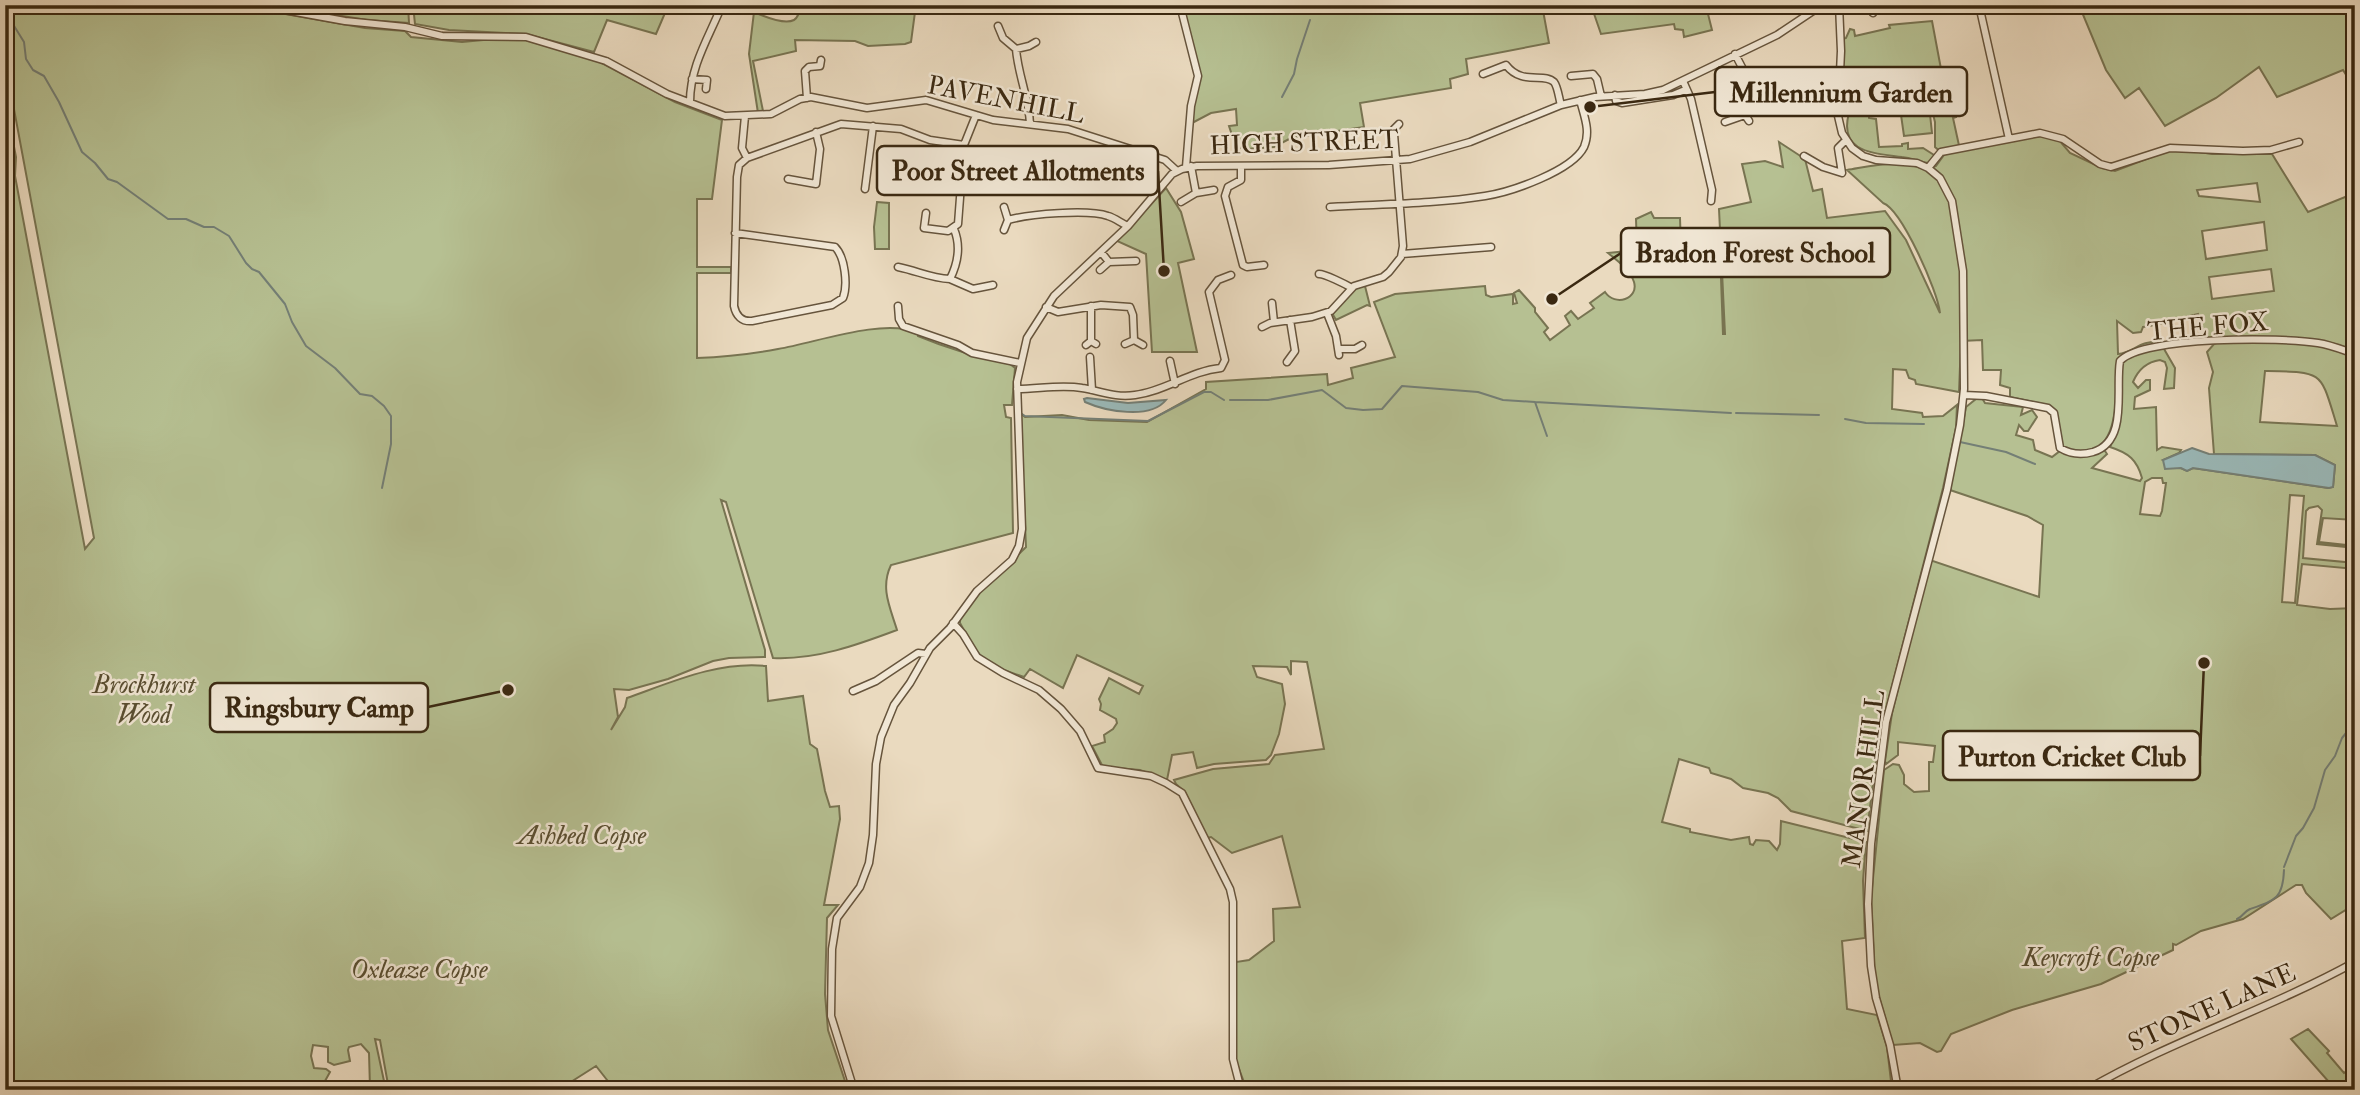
<svg xmlns="http://www.w3.org/2000/svg" width="2360" height="1095" font-family="'IM FELL Double Pica',serif">
<style>
.green{fill:#b6c092;stroke:#787452;stroke-width:2;fill-rule:evenodd}
.water{fill:#9ab9b9;stroke:#747f76;stroke-width:2}
.lines{fill:none;stroke-linecap:round;stroke-linejoin:round}
.stream{stroke:#747f76;stroke-width:2}
.minor-casing{stroke:#66543c;stroke-width:9}
.minor{stroke:#f1e7d5;stroke-width:6}
.labels{text-anchor:middle;dominant-baseline:central;stroke-width:5;stroke-linejoin:round;paint-order:stroke}
.street-label{font-size:26px;fill:#3a2811;stroke:#f1e7d5}
.park-label{font-size:26px;font-style:italic;fill:#594e31;stroke:#f1e7d5}
.leader{fill:none;stroke:#3a2811;stroke-width:2.5}
.callout-dot{fill:#3a2811;stroke:#f1e7d5;stroke-width:2.5}
.callout{fill:#f1e7d5;stroke:#3a2811;stroke-width:2.5}
.callout-label{font-size:28px;text-anchor:middle;font-weight:bold;fill:#3a2811}
</style>
<rect width="100%" height="100%" fill="#eadabf"/>
<filter id="stains"><feTurbulence type="fractalNoise" baseFrequency=".00286" numOctaves="4"/><feColorMatrix values="0 0 0 0 .2 0 0 0 0 .09 0 0 0 0 .02 0 0 0 .5 -.17"/></filter>
<radialGradient id="worn" r=".72"><stop offset=".6" stop-color="#630" stop-opacity="0"/><stop offset="1" stop-color="#630" stop-opacity=".3"/></radialGradient>
<!-- green -->
<path class="green" d="M 5,5 L 234,5 L 365,28 L 405,31 L 411,37 L 462,42 L 505,38 L 526,40 L 598,61 L 675,102 L 722,120 L 712,199 L 697,199 L 697,267 L 731,267 L 731,273 L 697,273 L 697,358 C 725,357 751,354 778,349 C 819,342 878,319 918,332 L 918,336 C 949,349 977,357 1010,364 L 1015,368 L 1012,405 L 1004,405 L 1006,417 L 1011,418 L 1013,533 L 891,565 C 880,588 890,607 897,630 C 857,645 816,660 773,658 L 726,502 L 721,500 L 765,650 L 765,657 L 729,658 L 713,661 L 668,679 L 629,690 L 614,689 L 618,717 L 611,730 L 625,707 L 627,698 C 672,682 718,661 766,666 L 768,701 L 803,696 L 810,744 L 817,749 L 825,791 L 830,807 L 839,806 L 840,819 L 824,905 L 838,905 L 827,918 L 825,994 L 828,1030 L 848,1090 L 615,1090 L 596,1066 L 563,1087 L 563,1090 L 389,1090 L 380,1040 L 375,1039 L 384,1081 L 381,1090 L 371,1090 L 370,1088 L 369,1053 L 361,1044 L 349,1047 L 348,1050 L 350,1061 L 334,1065 L 328,1062 L 328,1047 L 313,1045 L 311,1056 L 314,1068 L 326,1069 L 330,1072 L 320,1090 L 265,1090 L 255,1083 L 254,1090 L 20,1090 L 5,1068 L 5,100 L 16,157 L 15,176 L 85,549 L 94,538 L 5,61 Z
M 274,5 L 408,5 L 409,23 L 367,20 Z
M 413,5 L 665,5 L 665,13 L 656,34 L 607,20 L 594,52 L 526,34 L 449,30 L 415,24 Z
M 801,5 L 967,5 C 949,11 934,16 915,12 L 911,42 L 905,44 L 868,46 L 855,41 L 795,40 L 796,51 L 753,61 L 763,111 L 758,113 L 749,54 L 754,12 C 763,16 784,25 794,20 C 798,18 800,10 801,5 Z
M 1183,5 L 1542,5 L 1549,43 L 1466,59 L 1468,74 L 1450,79 L 1451,88 L 1360,103 L 1364,127 L 1291,138 L 1274,147 L 1246,149 L 1236,147 L 1229,126 L 1237,125 L 1236,109 L 1211,113 L 1192,123 L 1192,110 L 1198,85 Z
M 1591,5 L 1736,5 L 1708,14 L 1712,30 L 1684,37 L 1683,30 L 1675,29 L 1674,24 L 1601,34 Z
M 2079,5 L 2355,5 L 2355,89 L 2343,70 L 2277,97 L 2259,67 L 2216,98 L 2165,126 L 2139,88 L 2125,98 L 2106,70 Z
M 1932,21 L 1944,85 L 1884,94 L 1883,101 L 1874,113 L 1869,113 L 1869,118 L 1876,119 L 1879,147 L 1902,146 L 1902,144 L 1908,143 L 1908,149 L 1923,148 L 1934,155 L 1934,159 L 1929,163 C 1920,162 1912,158 1902,157 C 1874,153 1838,153 1849,113 L 1841,113 L 1843,39 L 1846,38 L 1850,29 L 1854,30 L 1855,36 L 1890,28 L 1889,25 Z
M 1951,93 L 1956,117 L 1953,118 L 1960,150 L 2046,135 L 2059,140 L 2070,153 L 2102,168 L 2115,171 L 2170,150 L 2179,149 L 2212,154 L 2272,154 L 2308,212 L 2355,193 L 2355,350 L 2328,342 L 2355,356 L 2355,520 L 2323,518 L 2319,542 L 2355,546 L 2355,548 L 2317,544 L 2322,510 L 2318,506 L 2309,508 L 2306,511 L 2303,558 L 2355,563 L 2355,569 L 2302,564 L 2297,605 L 2330,609 L 2355,608 L 2355,918 L 2349,908 L 2331,919 L 2306,893 L 2302,885 L 2296,885 L 2243,919 L 2201,931 L 2176,945 L 2173,944 L 2173,950 L 2101,984 L 2012,1010 L 1951,1034 L 1941,1051 L 1937,1052 L 1920,1043 L 1893,1045 L 1875,983 L 1871,898 L 1884,770 L 1893,764 L 1899,765 L 1904,775 L 1904,784 L 1914,792 L 1929,791 L 1929,762 L 1933,762 L 1935,746 L 1898,742 L 1898,755 L 1886,764 L 1885,761 L 1892,713 L 1930,560 L 2039,597 L 2043,525 L 2027,516 L 1950,490 L 1966,407 L 1976,399 L 1982,398 L 1985,403 L 2023,407 L 2021,415 L 2032,410 L 2037,417 L 2028,431 L 2024,431 L 2019,425 L 2016,435 L 2033,440 L 2035,450 L 2052,457 L 2060,451 L 2067,454 L 2103,448 L 2107,454 L 2092,468 L 2140,481 L 2142,478 C 2137,460 2129,453 2110,447 C 2122,419 2124,413 2117,383 C 2115,419 2113,465 2063,448 L 2055,411 L 2043,404 L 2010,397 L 2010,388 L 2000,385 L 2001,370 L 1983,370 L 1982,340 L 1961,341 L 1959,392 L 1916,384 L 1915,380 L 1909,378 L 1906,370 L 1893,369 L 1892,409 L 1922,413 L 1923,417 L 1943,416 L 1957,405 L 1956,428 L 1943,488 L 1879,737 L 1867,831 L 1791,811 L 1778,798 L 1768,793 L 1743,788 L 1731,779 L 1711,773 L 1709,768 L 1679,759 L 1662,822 L 1690,829 L 1690,832 L 1731,840 L 1749,837 L 1750,844 L 1753,845 L 1756,840 L 1769,841 L 1777,850 L 1780,844 L 1781,821 L 1866,842 L 1863,881 L 1865,938 L 1842,941 L 1847,1009 L 1877,1015 L 1887,1047 L 1892,1090 L 1511,1090 L 1488,1087 L 1487,1090 L 1247,1090 L 1236,1061 L 1236,962 L 1249,960 L 1274,941 L 1273,909 L 1300,907 L 1282,836 L 1232,853 L 1211,837 L 1207,838 L 1185,792 L 1176,784 L 1174,780 L 1213,769 L 1269,764 L 1275,755 L 1324,749 L 1307,662 L 1291,661 L 1291,675 L 1287,667 L 1253,666 L 1257,677 L 1282,684 L 1285,704 L 1279,734 L 1271,755 L 1266,760 L 1214,764 L 1197,768 L 1193,752 L 1172,755 L 1167,780 L 1140,770 L 1103,767 L 1092,746 L 1105,742 L 1104,735 L 1113,729 L 1117,723 L 1116,719 L 1100,710 L 1101,704 L 1099,699 L 1109,678 L 1139,694 L 1143,686 L 1077,655 L 1063,688 L 1030,669 L 1024,677 C 983,664 980,660 960,623 L 960,618 L 974,598 L 1026,547 L 1020,413 L 1025,417 L 1062,415 L 1089,420 L 1147,422 L 1206,389 L 1206,382 L 1327,374 L 1328,385 L 1353,378 L 1351,368 L 1395,357 L 1374,302 L 1395,294 L 1485,286 L 1486,295 L 1491,297 L 1513,294 L 1513,304 L 1517,303 L 1514,293 L 1519,290 L 1535,308 L 1535,312 L 1548,328 L 1544,332 L 1550,340 L 1570,325 L 1565,316 L 1571,311 L 1578,319 L 1594,308 L 1590,303 L 1605,292 C 1615,307 1639,299 1634,282 C 1630,270 1618,261 1608,253 L 1637,250 L 1636,219 L 1651,212 L 1654,218 L 1680,218 L 1681,249 L 1720,250 L 1723,334 L 1725,334 L 1719,209 L 1751,202 L 1742,164 L 1765,161 L 1783,167 L 1779,142 L 1805,159 L 1813,191 L 1822,189 L 1827,218 L 1885,211 L 1906,240 L 1940,313 C 1938,292 1902,210 1883,203 L 1847,170 C 1872,166 1901,158 1926,170 L 1936,166 L 1944,155 L 1935,147 L 1935,122 L 1929,98 ZM 2257,183 L 2260,202 L 2199,196 L 2197,190 ZM 2264,222 L 2267,250 L 2206,259 L 2202,231 ZM 2271,269 L 2274,291 L 2212,299 L 2209,277 ZM 2198,314 L 2204,339 L 2227,339 L 2214,344 L 2207,352 L 2213,372 L 2209,388 L 2214,454 L 2315,455 L 2335,465 L 2333,487 L 2328,488 L 2193,468 L 2187,471 L 2163,460 L 2179,453 L 2181,450 L 2162,447 L 2157,450 L 2156,407 L 2134,409 L 2135,397 L 2150,390 L 2150,380 L 2146,380 L 2138,388 L 2133,382 C 2138,370 2146,362 2160,360 L 2165,362 L 2167,368 L 2164,389 L 2174,388 L 2175,368 L 2160,342 C 2139,340 2134,353 2118,354 L 2117,321 L 2133,333 L 2141,332 L 2143,327 C 2162,325 2179,318 2198,314 ZM 2265,371 C 2325,372 2320,371 2337,426 L 2260,422 ZM 2152,478 L 2162,478 L 2163,483 L 2166,483 L 2162,511 L 2160,516 L 2140,514 L 2145,482 ZM 2290,495 L 2304,496 L 2295,603 L 2282,602 Z
M 1929,105 L 1932,133 L 1904,136 L 1900,108 Z
M 1166,188 L 1181,212 L 1194,259 L 1178,263 L 1197,352 L 1152,352 L 1146,254 L 1117,241 Z
M 877,202 L 889,203 L 889,249 L 875,249 L 874,227 Z
M 1361,285 L 1365,286 L 1370,306 L 1367,305 L 1336,320 L 1332,313 L 1354,290 Z
M 2308,1029 L 2329,1051 L 2327,1053 L 2344,1073 L 2355,1067 L 2355,1090 L 2336,1090 L 2291,1039 Z"/>
<!-- water -->
<path class="water" d="M 1087,398 L 1128,403 L 1166,400 C 1150,420 1105,411 1085,402 L 1084,399 Z
M 2192,448 L 2209,454 L 2315,455 L 2335,465 L 2333,487 L 2329,488 L 2193,468 L 2187,471 L 2181,468 L 2165,469 L 2163,460 Z"/>
<g class="lines">
<!-- stream -->
<path class="stream" d="M 14,5 L 11,21 L 24,42 L 26,59 L 33,70 L 44,76 L 59,102 L 82,152 L 95,163 L 108,179 L 117,182 L 168,219 L 186,219 L 204,227 L 214,227 L 229,236 L 246,263 L 252,269 L 259,272 L 285,304 L 292,322 L 306,346 L 335,368 L 360,394 L 372,396 L 384,406 L 391,416 L 391,444 L 382,488
M 1282,97 L 1294,74 L 1297,59 L 1310,20
M 1230,400 L 1268,400 L 1322,390 L 1346,408 L 1363,410 L 1382,409 L 1402,386 L 1478,392 L 1503,400 L 1535,402
M 1019,412 L 1025,416 L 1148,421 L 1204,392 L 1211,392 L 1224,400
M 1736,413 L 1819,415
M 1845,419 L 1866,423 L 1924,424
M 1547,436 L 1535,402 L 1731,413
M 1960,442 L 2006,452 L 2035,464
M 2284,867 L 2296,836 L 2303,828 L 2314,808 L 2325,770 L 2335,756 L 2342,738 L 2355,722
M 2237,919 C 2244,916 2243,912 2250,909 C 2276,900 2283,898 2284,870"/>
<defs>
<path id="minor" d="M 257,5 L 345,21 L 405,27 L 442,36 L 526,37 L 606,61 L 667,94 L 725,116 L 771,114 L 800,99 L 811,97 L 867,108 L 926,100 L 993,120 L 1068,129 L 1165,160 L 1177,171
M 1180,5 L 1198,76 L 1191,106 L 1186,167
M 1839,5 L 1841,51 L 1838,116 L 1842,133 L 1852,148 L 1863,156 L 1876,160 L 1917,163 L 1928,168 L 1940,178 L 1952,201 L 1963,271 L 1964,389 L 1960,425 L 1947,490 L 1886,722 L 1871,844 L 1868,904 L 1871,966 L 1876,998 L 1890,1045 L 1898,1090
M 1979,5 L 2009,139
M 1820,7 L 1844,5
M 1873,13 L 1879,5
M 998,26 L 1003,38 L 1016,49 C 1018,75 1029,98 1030,124
M 1016,49 L 1029,46 L 1036,42
M 1735,54 L 1746,75 L 1745,115
M 1483,74 L 1506,65 C 1522,86 1544,72 1554,82 C 1558,87 1559,99 1561,105
M 1571,76 L 1593,74 L 1597,79 L 1601,96
M 692,79 L 707,80 L 706,89
M 1683,81 L 1691,99 L 1712,190 L 1711,201
M 1615,95 L 1616,101 L 1622,103 L 1673,95 L 1685,90
M 807,98 L 805,71 L 809,67 L 820,66 L 821,60
M 690,102 C 690,66 709,37 722,5
M 745,116 L 742,148 L 747,158 L 841,124 L 901,129 L 930,140 L 964,145 L 976,115
M 1725,122 L 1745,115 L 1749,121
M 1135,151 C 1131,163 1125,172 1136,182
M 1804,156 L 1823,167 L 1842,173 L 1838,148 L 1846,140
M 919,162 L 962,168
M 1191,166 L 1196,193 L 1214,190
M 1241,166 L 1241,180 L 1228,187 L 1225,196 L 1243,265 L 1247,267 L 1264,265
M 1928,168 L 1941,152 L 2040,133 L 2063,139 L 2100,164 L 2111,167 L 2170,148 L 2243,151 L 2271,150 L 2299,142
M 788,179 L 816,184 L 820,149 L 816,132
M 922,182 L 925,163
M 865,189 L 873,126
M 1181,202 L 1196,193
M 1004,207 L 1008,220 C 1029,214 1088,209 1108,216 C 1115,218 1121,223 1128,226
M 1330,207 C 1380,204 1435,204 1485,196 C 1511,192 1572,171 1584,147 C 1591,131 1584,116 1580,100
M 926,213 L 924,228 L 948,231 L 958,224 L 964,145
M 1004,230 L 1008,220
M 735,233 L 835,247 C 845,257 848,285 843,298 L 832,305 L 752,321 C 742,322 736,316 734,306 L 737,177 L 739,165 L 747,158
M 1101,252 L 1109,262 L 1136,261
M 1402,254 L 1491,247
M 898,267 C 918,271 930,278 950,279 C 958,263 961,246 954,229
M 1100,270 L 1109,262
M 1319,274 C 1325,274 1345,284 1352,288
M 950,279 L 973,289 L 993,285
M 1272,303 L 1274,322
M 898,306 L 899,319 L 903,326 L 958,345 L 972,353 L 1020,363
M 1046,307 L 1058,312 L 1101,305 L 1130,307 L 1133,315 L 1134,340
M 1327,313 L 1336,336 L 1339,355
M 1262,327 L 1270,323 L 1312,317 L 1331,311 L 1354,286 L 1383,277 L 1389,272 L 1401,257 L 1403,246 L 1394,134 L 1394,129 L 1399,124
M 1091,341 L 1091,306
M 1125,344 L 1134,340 L 1143,345
M 1086,345 L 1091,341 L 1096,344
M 1339,349 L 1355,349 L 1362,345
M 1090,357 L 1092,390
M 1170,361 L 1175,384
M 1287,362 L 1295,351 L 1290,320
M 1017,389 C 1039,389 1061,384 1082,388 C 1101,391 1115,398 1135,395 C 1166,391 1190,371 1221,368 L 1225,360 L 1209,292 L 1218,280 L 1231,275
M 1964,395 L 1986,396 L 2048,408 L 2054,413 L 2060,448 C 2070,454 2082,455 2093,452 C 2129,441 2115,389 2120,361 C 2142,336 2284,337 2318,343 C 2331,345 2343,350 2355,354
M 953,623 L 963,634 L 977,657 L 1003,673 L 1039,690 L 1061,709 L 1080,731 L 1098,768 L 1151,776 L 1166,783 L 1182,793 L 1230,889 L 1233,902 L 1233,1059 L 1241,1090
M 853,691 L 876,681 L 918,653 L 926,654
M 854,1090 L 831,1016 L 832,949 L 837,918 L 860,887 L 869,863 L 873,835 L 876,764 L 881,737 L 894,705 L 910,683 L 930,648 L 950,628 L 977,591 L 1012,560 L 1019,546 L 1022,529 L 1017,382 L 1027,338 L 1054,296 L 1128,226 L 1172,174 L 1182,169 L 1197,166 L 1329,165 L 1410,159 L 1470,142 L 1561,105 L 1595,97 L 1645,94 L 1663,90 L 1777,35 L 1822,5
M 2086,1090 C 2172,1040 2268,1010 2355,962"/>
</defs>
<!-- minor casing -->
<use href="#minor" class="minor-casing"/>
<!-- minor -->
<use href="#minor" class="minor"/>
</g>
<g class="labels">
<!-- street labels -->
<g class="street-label">
<text transform="translate(1006 100) rotate(11)">PAVENHILL</text>
<text transform="translate(1304 143) rotate(-2)">HIGH STREET</text>
<text transform="translate(2208 327) rotate(-5)">THE FOX</text>
<text transform="translate(1864 779) rotate(-82)">MANOR HILL</text>
<text transform="translate(2212 1008) rotate(-24)">STONE LANE</text>
</g>
<!-- park labels -->
<g class="park-label">
<text x="144" y="685">Brockhurst<tspan x="144" dy="30">Wood</tspan></text>
<text x="582" y="836">Ashbed Copse</text>
<text x="2091" y="958">Keycroft Copse</text>
<text x="419" y="970">Oxleaze Copse</text>
</g>
</g>
<!-- callouts -->
<path class="leader" d="M1590 107L1715 92M1164 271L1158 171M1552 299L1621 253M508 690L428 707M2204 663L2200 756"/>
<g class="callout-dot">
<circle cx="1590" cy="107" r="7"/>
<circle cx="1164" cy="271" r="7"/>
<circle cx="1552" cy="299" r="7"/>
<circle cx="508" cy="690" r="7"/>
<circle cx="2204" cy="663" r="7"/>
</g>
<g class="callout">
<rect x="1715" y="67" width="252" height="49" rx="7"/>
<rect x="877" y="146" width="281" height="49" rx="7"/>
<rect x="1621" y="228" width="269" height="49" rx="7"/>
<rect x="210" y="683" width="218" height="49" rx="7"/>
<rect x="1943" y="731" width="257" height="49" rx="7"/>
</g>
<g class="callout-label">
<text x="1841" y="102">Millennium Garden</text>
<text x="1018" y="180">Poor Street Allotments</text>
<text x="1755" y="262">Bradon Forest School</text>
<text x="319" y="717">Ringsbury Camp</text>
<text x="2072" y="766">Purton Cricket Club</text>
</g>
<!-- margin -->
<rect width="2360" height="1095" fill="none" stroke="#eadabf" stroke-width="28"/>
<rect x="7" y="7" width="2346" height="1081" fill="none" stroke="#3a2811" stroke-width="3.5"/>
<rect x="14" y="14" width="2332" height="1067" fill="none" stroke="#3a2811" stroke-width="2"/>
<rect width="100%" height="100%" filter="url(#stains)"/>
<rect width="100%" height="100%" fill="url(#worn)"/>
</svg>
